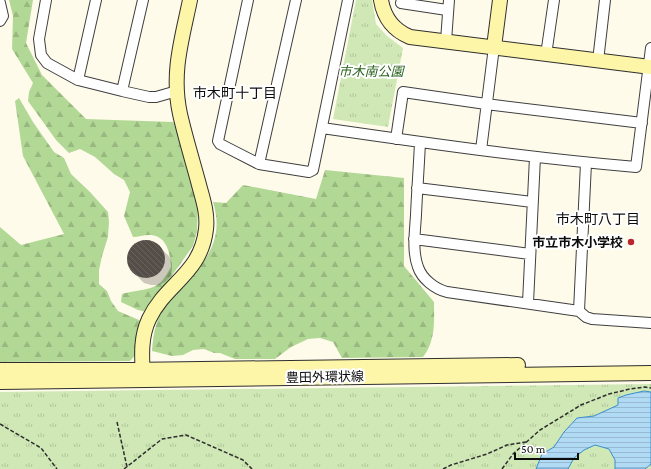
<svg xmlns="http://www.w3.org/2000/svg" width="651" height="469" font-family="'Crimson Pro','Noto Sans JP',serif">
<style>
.forest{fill:url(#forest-firs)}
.park{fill:url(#park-tufts)}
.water{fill:url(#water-rules);stroke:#398eca}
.shadow{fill:#0003}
.building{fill:url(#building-back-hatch)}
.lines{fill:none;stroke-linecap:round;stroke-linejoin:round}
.street-casing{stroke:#3f3f3f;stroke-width:12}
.secondary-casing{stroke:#2e2e2e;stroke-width:16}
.path{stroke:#2e2e2e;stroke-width:1.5;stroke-dasharray:4 2;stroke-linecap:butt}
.street{stroke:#fff;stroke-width:10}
.secondary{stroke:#fdf5a7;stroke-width:14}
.poi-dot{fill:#b9272b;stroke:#fff;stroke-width:1.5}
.labels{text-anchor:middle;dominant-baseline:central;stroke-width:4;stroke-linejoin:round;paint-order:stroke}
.park-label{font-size:13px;font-style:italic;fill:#2b621e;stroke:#fff}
.poi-label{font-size:13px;font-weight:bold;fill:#0c0c0c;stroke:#fff;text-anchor:end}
.street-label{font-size:13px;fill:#0c0c0c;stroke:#fff}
.neighbourhood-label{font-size:14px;fill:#0c0c0c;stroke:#fff}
</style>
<defs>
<pattern id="forest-firs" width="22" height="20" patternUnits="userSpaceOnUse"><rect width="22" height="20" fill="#b2d896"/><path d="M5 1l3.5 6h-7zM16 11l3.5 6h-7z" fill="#98b880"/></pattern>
<pattern id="park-tufts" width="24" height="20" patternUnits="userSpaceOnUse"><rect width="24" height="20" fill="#cfe8b6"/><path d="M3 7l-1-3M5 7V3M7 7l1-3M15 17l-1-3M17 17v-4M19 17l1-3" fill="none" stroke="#b1c69b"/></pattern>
<pattern id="water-rules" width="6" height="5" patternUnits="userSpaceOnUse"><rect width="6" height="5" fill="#b1daf5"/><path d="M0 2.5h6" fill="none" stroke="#97bad1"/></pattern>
<pattern id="building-back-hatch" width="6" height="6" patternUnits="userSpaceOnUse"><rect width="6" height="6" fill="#544d48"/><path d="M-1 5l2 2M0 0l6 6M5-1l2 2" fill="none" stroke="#68625e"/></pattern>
</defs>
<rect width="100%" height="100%" fill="#fffbeb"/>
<!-- forest -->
<path class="forest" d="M 9,0 L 33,0 L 26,43 L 42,75 L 86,119 L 173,122 L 180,130 L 198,203 L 197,232 L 193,246 L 146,312 L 138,310 L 121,302 L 122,294 C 134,290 153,291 162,281 C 165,277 168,272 171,267 C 170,253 167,235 149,235 C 144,235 138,237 133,237 L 124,216 L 130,192 L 124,180 L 114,174 L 95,157 L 80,149 L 69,153 L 56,140 L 28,101 L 29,92 L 33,83 L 12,49 L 13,16 Z
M 19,98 L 33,122 L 54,152 L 64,158 L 71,174 L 90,192 L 108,212 L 109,222 L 108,237 L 102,256 L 99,270 L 99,284 L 107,291 L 111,301 L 118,311 L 139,320 L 142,325 L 139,351 L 130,361 L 0,362 L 0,227 L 21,245 L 64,234 L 23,156 L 15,101 Z
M 325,170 L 404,178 L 404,266 L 434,302 C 434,321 436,340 423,357 L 342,358 L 333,342 L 320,338 L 308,339 L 291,347 L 275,359 L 235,359 L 220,353 L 214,353 L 204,349 L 193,350 L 183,355 L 172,356 L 152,351 C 153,335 156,318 166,304 C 170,299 176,294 181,289 C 205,262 225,240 213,202 L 226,203 L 243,185 L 316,199 Z"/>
<!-- park -->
<path class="park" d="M 356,0 L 372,0 L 376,24 L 387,36 L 403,48 L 388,127 L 333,119 Z
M 651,384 L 651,469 L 0,469 L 0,392 Z"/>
<!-- water -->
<path class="water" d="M 644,391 L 651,392 L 651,464 L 645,469 L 615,469 L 615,460 L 609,449 L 595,445 L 584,450 L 574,458 L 568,469 L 536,469 L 542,454 L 554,447 L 564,432 L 577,418 L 594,416 L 618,405 L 618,398 L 626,395 Z"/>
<!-- shadow -->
<path class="shadow" d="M 142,241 L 150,241 L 156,244 L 169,256 L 172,263 L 172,270 L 170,277 L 165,282 L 159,285 L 151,285 L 144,283 L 131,270 L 128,263 L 128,255 L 130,249 L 135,243 Z"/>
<!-- building -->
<path class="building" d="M127 259a19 19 0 1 1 38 0a19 19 0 1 1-38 0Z"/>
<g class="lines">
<defs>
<path id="street" d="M 46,0 L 39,39 L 41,55 L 47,63 L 78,80 L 122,91 L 149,97 L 156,97 L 177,91
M 248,0 L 218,141 L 220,144 L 259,164 L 309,172 L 313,170 L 348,0
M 402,0 L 401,3 L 447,10
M 0,3 L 3,16 L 0,21
M 446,41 L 449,0
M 546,55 L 554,0
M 598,61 L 605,0
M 78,80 L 96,0
M 122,91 L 143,0
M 322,128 C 426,143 530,158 636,167 L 651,48
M 396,139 L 403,92 L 486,104 L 642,123
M 420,142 C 419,166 417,191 416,215 C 415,232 412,251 418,267 C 422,279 435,289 447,292 L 579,311 L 586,317 L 592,319 L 651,323
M 481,150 L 494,47
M 259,164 L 296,0
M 417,188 L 532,202
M 414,239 L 530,254
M 528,303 L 535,157
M 579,311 L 586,163"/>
<path id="secondary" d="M 381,0 C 384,18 393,30 410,37 L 651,67
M 494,47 L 500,0
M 0,370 L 128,370 L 518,365
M 143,379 C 142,358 140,338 149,319 C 166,283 201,274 206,229 C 208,212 202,197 198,181 C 192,159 185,136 180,114 C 171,73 182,39 190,0
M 0,382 L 651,373"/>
</defs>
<!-- street casing -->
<use href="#street" class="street-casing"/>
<!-- secondary casing -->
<use href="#secondary" class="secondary-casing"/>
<!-- path -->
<path class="path" d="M 117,422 L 127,467
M 0,424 L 41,448 L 57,469
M 124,469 L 162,439 L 186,435 L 243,460 L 252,469
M 443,469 L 451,465 L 487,454 L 507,445 L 526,442
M 502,469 L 513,454 L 540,430 L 581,405 L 609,394 L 630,389 L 645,387 L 651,388"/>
<!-- street -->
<use href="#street" class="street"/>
<!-- secondary -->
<use href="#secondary" class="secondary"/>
</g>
<!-- markers -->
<circle class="poi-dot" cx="631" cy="242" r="4"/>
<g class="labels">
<!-- park labels -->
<g class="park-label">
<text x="371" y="71">市木南公園</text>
</g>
<!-- poi labels -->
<g class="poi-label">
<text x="623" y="242">市立市木小学校</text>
</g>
<!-- street labels -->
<g class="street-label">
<text transform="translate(325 377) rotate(-1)">豊田外環状線</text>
</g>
<!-- neighbourhood labels -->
<g class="neighbourhood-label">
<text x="235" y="93">市木町十丁目</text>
<text x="598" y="219">市木町八丁目</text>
</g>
</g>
<!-- scale -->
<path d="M515 453v6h63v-6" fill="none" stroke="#0c0c0c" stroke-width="2"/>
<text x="521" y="453" font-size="12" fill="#0c0c0c" stroke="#ffffff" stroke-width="3" paint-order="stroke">50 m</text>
</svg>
